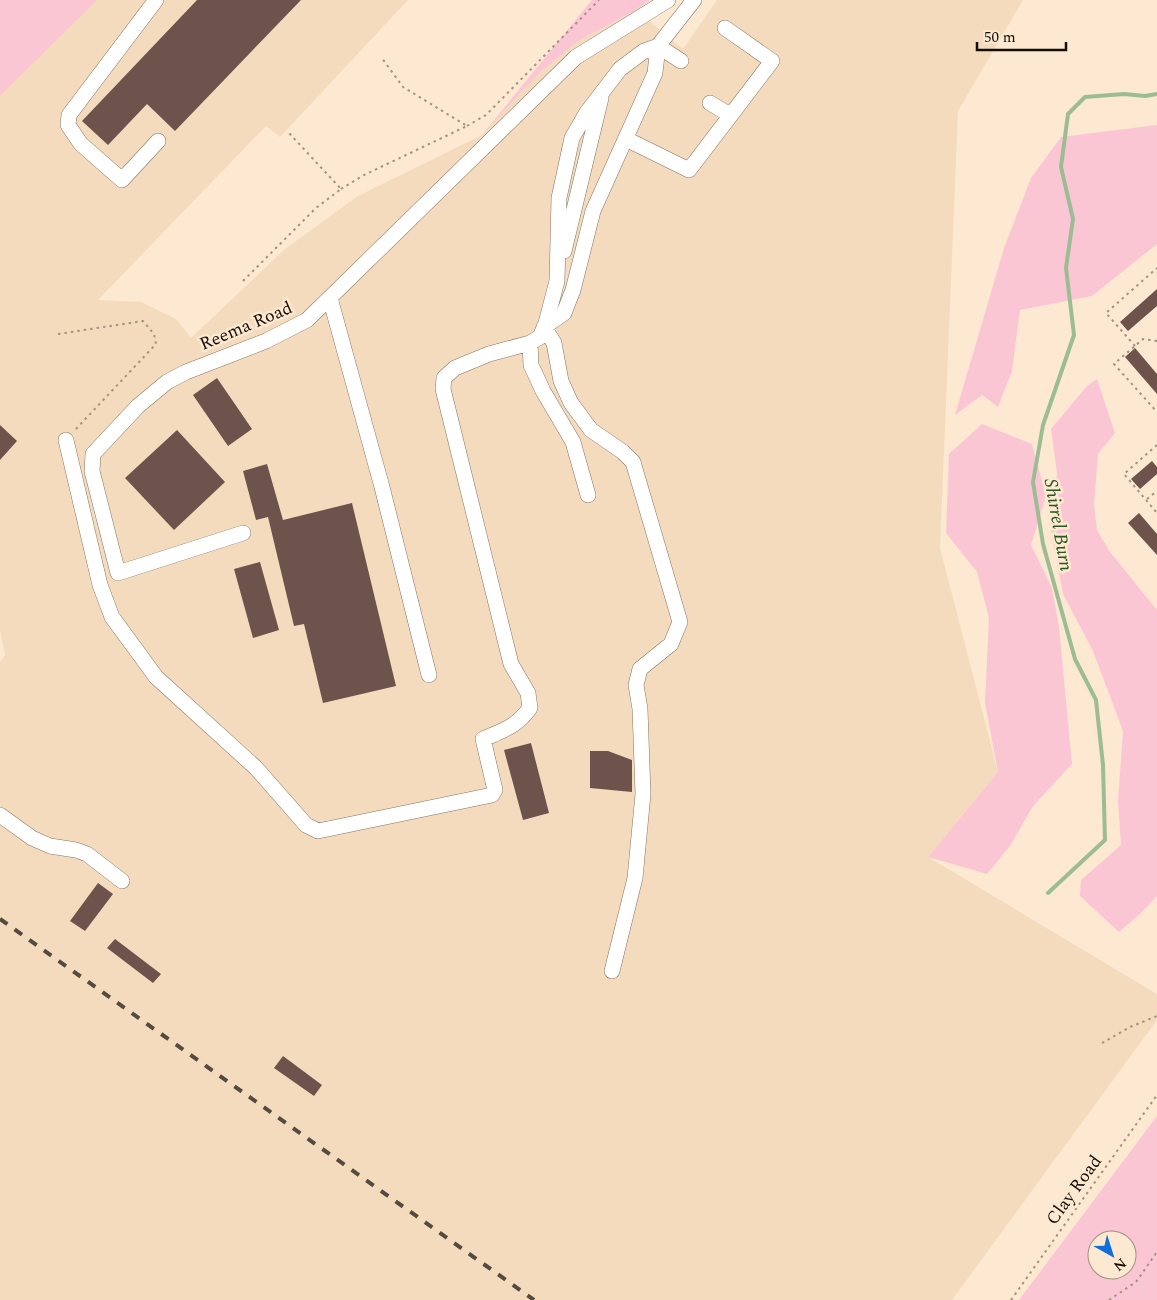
<svg xmlns="http://www.w3.org/2000/svg" width="1157" height="1300" font-family="Spectral,serif">
<style>
.built{fill:#f4dbbe}
.green{fill:#fbc6d4;fill-rule:evenodd}
.lines{fill:none;stroke-linecap:round;stroke-linejoin:round}
.stream{stroke:#9cbd94;stroke-width:4}
.building{fill:#6e534c}
.minor-casing{stroke:#877560;stroke-width:16}
.path{stroke:#a39382;stroke-width:2;stroke-dasharray:2.5 4;stroke-linecap:butt}
.minor{stroke:#fff;stroke-width:15}
.rail{stroke:#554a3f;stroke-width:4;stroke-dasharray:9 9;stroke-linecap:butt}
.labels{text-anchor:middle;dominant-baseline:central;stroke-width:5;stroke-linejoin:round;paint-order:stroke}
.street-label{font-size:18px;fill:#150e07;stroke:#fde8d1}
.water-label{font-size:19px;font-style:italic;fill:#29551e;stroke:#fde8d1}
</style>
<rect width="100%" height="100%" fill="#fde8d1"/>
<!-- built -->
<path class="built" d="M 0,0 L 408,0 L 280,137 L 266,126 L 98,300 L 141,302 L 176,319 L 191,338 L 285,249 L 358,196 L 482,135 L 538,74 L 578,41 L 636,10 L 683,49 L 717,0 L 1023,0 L 958,111 L 940,548 L 998,772 L 928,857 L 1157,994 L 1157,1020 L 952,1300 L 0,1300 L 0,662 L 5,655 L 0,630 Z"/>
<!-- green -->
<path class="green" d="M 0,0 L 97,0 L 0,96 Z
M 592,0 L 650,0 L 636,10 L 578,41 L 538,74 L 482,135 Z
M 1157,125 L 1157,244 L 1092,296 L 1020,310 L 1012,371 L 998,407 L 982,395 L 955,415 L 1004,248 L 1031,178 L 1061,137 Z
M 1097,379 L 1115,433 L 1098,454 L 1094,505 L 1097,530 L 1110,552 L 1157,610 L 1157,896 L 1140,914 L 1119,932 L 1080,896 L 1081,880 L 1121,845 L 1118,801 L 1123,731 L 1093,651 L 1063,594 L 1051,531 L 1057,473 L 1051,429 L 1087,386 Z
M 982,424 L 1032,444 L 1046,496 L 1031,545 L 1052,588 L 1059,627 L 1072,764 L 1033,806 L 1010,846 L 987,874 L 928,857 L 998,772 L 985,703 L 989,618 L 977,572 L 946,533 L 949,454 Z
M 1157,1116 L 1157,1300 L 1019,1300 ZM 1097,1240 L 1127,1240 L 1127,1270 L 1097,1270 Z"/>
<g class="lines">
<!-- stream -->
<path class="stream" d="M 1048,893 L 1105,840 L 1103,765 L 1096,700 L 1075,659 L 1043,544 L 1033,482 L 1043,425 L 1074,335 L 1066,268 L 1073,219 L 1061,167 L 1068,114 L 1085,97 L 1124,94 L 1145,96 L 1157,94"/>
</g>
<!-- building -->
<path class="building" d="M 197,0 L 301,0 L 175,131 L 147,104 L 108,145 L 82,121 Z
M 1157,289 L 1157,306 L 1128,331 L 1120,322 Z
M 1135,348 L 1157,374 L 1157,394 L 1125,357 Z
M 217,378 L 252,429 L 228,446 L 193,395 Z
M 0,425 L 17,441 L 0,460 Z
M 177,430 L 225,482 L 174,530 L 125,478 Z
M 1152,461 L 1157,467 L 1157,474 L 1140,489 L 1131,479 Z
M 267,464 L 283,520 L 352,503 L 396,686 L 323,703 L 304,624 L 294,626 L 268,517 L 256,520 L 243,471 Z
M 1139,513 L 1157,534 L 1157,555 L 1128,523 Z
M 260,562 L 279,630 L 253,638 L 234,569 Z
M 531,743 L 549,813 L 523,820 L 504,750 Z
M 590,751 L 608,751 L 632,760 L 632,792 L 590,788 Z
M 98,883 L 113,894 L 85,931 L 70,921 Z
M 115,939 L 161,974 L 153,983 L 107,948 Z
M 283,1056 L 322,1085 L 314,1096 L 274,1068 Z"/>
<g class="lines">
<defs>
<path id="minor" d="M 156,0 L 69,115 L 68,125 L 81,144 L 122,180 L 158,141
M 658,46 L 681,61
M 710,103 L 730,115
M 626,139 L 689,170 L 772,61 L 725,28
M 564,251 L 601,98
M 330,298 L 382,487 L 429,675
M 544,327 L 554,343 L 561,381 L 571,403 L 591,430 L 623,452 L 633,462 L 680,622 L 671,644 L 640,669 L 636,685 L 640,709 L 643,794 L 635,878 L 612,971
M 544,327 L 564,313 L 573,290 L 593,211 L 655,73 L 658,46 L 694,0
M 530,343 L 531,365 L 543,391 L 573,442 L 588,495
M 66,440 L 100,585 L 112,617 L 156,677 L 256,768 L 306,825 L 318,831 L 492,795 L 495,790 L 483,739 C 504,730 516,727 530,708 L 528,693 L 511,664 L 443,389 L 444,378 L 455,368 L 489,354 L 530,343 L 540,337 L 546,323 L 557,281 L 559,198 L 572,138 L 587,112 L 620,69 L 644,51 L 658,46
M 243,533 L 118,573 L 92,471 L 93,454 L 138,406 L 167,382 L 186,372 L 266,341 L 307,320 L 576,57 L 668,0
M 0,815 L 32,838 L 50,846 L 76,850 L 87,854 L 122,881"/>
</defs>
<!-- minor casing -->
<use href="#minor" class="minor-casing"/>
<!-- path -->
<path class="path" d="M 467,126 L 486,115 L 599,0
M 341,189 L 364,175 L 467,126 L 403,87 L 381,57
M 243,281 L 316,208 L 341,189 L 289,133
M 58,334 L 143,321 L 154,334 L 156,344 L 75,430
M 1157,341 L 1143,339 L 1114,364 L 1157,412
M 1135,346 L 1106,313 L 1157,268
M 1157,445 L 1124,474 L 1157,513
M 1147,499 L 1157,491
M 1102,1043 L 1130,1027 L 1157,1016
M 1011,1300 L 1157,1095
M 1109,1300 L 1136,1282 L 1157,1252"/>
<!-- minor -->
<use href="#minor" class="minor"/>
<!-- rail -->
<path class="rail" d="M 0,919 L 534,1300"/>
</g>
<g class="labels">
<!-- street labels -->
<g class="street-label">
<text transform="translate(246 326) rotate(-23)">Reema Road</text>
<text transform="translate(1074 1190) rotate(-54)">Clay Road</text>
</g>
<!-- water labels -->
<g class="water-label">
<text transform="translate(1058 525) rotate(80)">Shirrel Burn</text>
</g>
</g>
<!-- north arrow -->
<g transform="translate(1112 1255) rotate(141)"><circle r="24" fill="#fde8d1" stroke="#a09180"/>
<path d="M0-4L9 19L0 12L-9 19Z" fill="#116dd7"/>
<text y="-8" font-size="14" font-weight="bold" text-anchor="middle" fill="#150e07">N</text>
</g>
<!-- scale -->
<path d="M977 42v8h89v-8" fill="none" stroke="#150e07" stroke-width="2.5"/>
<text x="984" y="42" font-size="15" fill="#150e07" stroke="#fde8d1" stroke-width="4" paint-order="stroke">50 m</text>
</svg>
